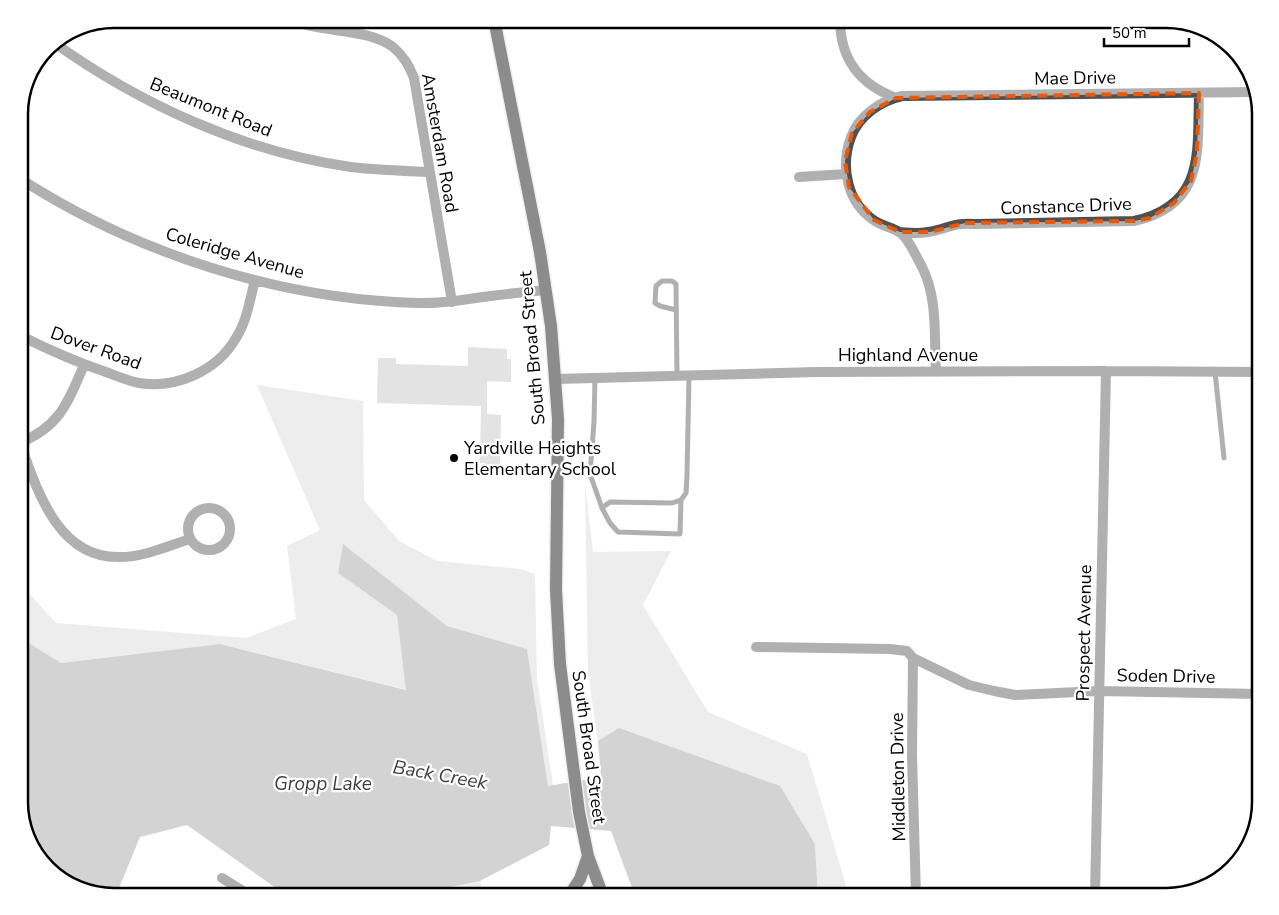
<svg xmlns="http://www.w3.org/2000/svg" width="1279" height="915" font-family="'Nunito Sans',sans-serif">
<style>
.green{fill:#d7d7d7}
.water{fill:#9e9e9e}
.building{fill:#c0c0c0}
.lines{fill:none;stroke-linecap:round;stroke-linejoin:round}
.primary-casing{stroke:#dbdbdb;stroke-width:15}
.lane{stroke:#505050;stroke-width:5}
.street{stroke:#505050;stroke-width:10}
.primary{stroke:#000;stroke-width:12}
.marked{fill:none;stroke:#e8590c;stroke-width:4;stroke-dasharray:10 6;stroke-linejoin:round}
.poi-dot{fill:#000;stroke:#fff;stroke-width:2}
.labels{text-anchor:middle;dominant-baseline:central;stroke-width:4.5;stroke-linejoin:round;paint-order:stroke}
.street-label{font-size:18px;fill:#000;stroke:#fff}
.poi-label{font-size:18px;fill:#000;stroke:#fff;text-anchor:start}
.water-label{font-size:19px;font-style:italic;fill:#3f3f3f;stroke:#fff}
.rim{fill:none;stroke:#000;stroke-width:2.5}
</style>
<rect width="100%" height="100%" fill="#fff"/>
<!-- green -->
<path class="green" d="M 257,385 L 363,401 L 364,500 L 399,541 L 437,561 L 520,569 L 535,574 L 537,678 L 553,785 L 548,786 L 527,649 L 447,626 L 343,545 L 338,573 L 397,615 L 407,690 L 220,644 L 61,663 L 19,637 L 19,582 L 56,623 L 246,638 L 296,619 L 287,546 L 320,530 Z
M 585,484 L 593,552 L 671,551 L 643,605 L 708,712 L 807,754 L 846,885 L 846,896 L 818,896 L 815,844 L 619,729 L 598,741 L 588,673 Z
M 480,881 L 485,896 L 409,896 L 409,894 Z"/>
<!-- water -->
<path class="water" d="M 343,544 L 447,626 L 527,649 L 548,786 L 601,777 L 598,741 L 619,728 L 780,786 L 815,844 L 818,896 L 635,896 L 611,831 L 551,826 L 549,845 L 480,881 L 403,896 L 287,896 L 187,825 L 140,837 L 117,893 L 113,896 L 56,877 L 29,844 L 19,807 L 19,637 L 61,663 L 220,644 L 406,690 L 397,615 L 338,573 Z"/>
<!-- building -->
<path class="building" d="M 468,347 L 507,349 L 507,359 L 511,359 L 511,382 L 487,381 L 487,414 L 501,415 L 500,465 L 485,465 L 485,463 L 480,463 L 481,406 L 377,403 L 378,358 L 396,358 L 396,364 L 468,366 Z"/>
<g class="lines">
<defs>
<path id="primary" d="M 494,19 L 540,252 L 551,326 L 558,419 L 556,590 L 560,664 L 579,812 L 588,856 L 603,896
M 569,896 L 580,879 L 588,856"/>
</defs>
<!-- primary casing -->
<use href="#primary" class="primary-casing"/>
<!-- lane -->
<path class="lane" d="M 676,310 L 660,306 L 655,303 L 656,286 L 662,281 L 672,281 L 676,284 L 677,375
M 1215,372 L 1224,458
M 595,378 L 594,422 L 590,474 L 602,508 L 610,523 L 618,532 L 680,534 L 681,500 L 686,493 L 687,475 L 689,376
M 602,508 L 610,502 L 672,503 L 681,500"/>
<!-- street -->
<path class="street" d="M 285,19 C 294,21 303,24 311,26 C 337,32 371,31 393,47 C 404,56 409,66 414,78 L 452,302
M 840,19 C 840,59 859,84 896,98
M 53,42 C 140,104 244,152 351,167 C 377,170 404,171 430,172
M 799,177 L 846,174
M 19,178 C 135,253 280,300 419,303 C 440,304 461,300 483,297 C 504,294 525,292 546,290
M 900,232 C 910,233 918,234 928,232 C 947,229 954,222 975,224 L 1134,221 C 1206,205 1197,152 1199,93
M 19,335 C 47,349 76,362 106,372 C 117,376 128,381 139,383 C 176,389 217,371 236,338 C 247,321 250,299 255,280
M 936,372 C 934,337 938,298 922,267 C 917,258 908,237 899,232 C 893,228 883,226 875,221 C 847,203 840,167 851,137 C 859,116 880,101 902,96 L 1255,92
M 556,379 L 816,372 L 1106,371 L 1260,372
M 19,443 C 60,427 68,402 84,365
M 20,443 C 37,490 58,559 120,557 C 144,557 168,546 190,539
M188 529a21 21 0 1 1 42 0a21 21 0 1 1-42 0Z
M 756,647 L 890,649 L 907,651 L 913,658 L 969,685 L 994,691 L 1015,695 L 1099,691 L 1260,694
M 913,658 L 912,755 L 916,896
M 222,878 L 251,896
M 1095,896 L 1106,371"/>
<!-- primary -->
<use href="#primary" class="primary"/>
</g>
<!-- marked area -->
<path d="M0 0H1279V915H0ZM 1199,93 L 1197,153 L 1191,181 L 1174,203 L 1150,218 L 1134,221 L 965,223 L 930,232 L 900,232 L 874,220 L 849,187 L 845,161 L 852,133 L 870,112 L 896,98 Z" fill="#fff" fill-opacity=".55" fill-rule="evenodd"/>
<path class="marked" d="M 1199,93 L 1197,153 L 1191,181 L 1174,203 L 1150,218 L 1134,221 L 965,223 L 930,232 L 900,232 L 874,220 L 849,187 L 845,161 L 852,133 L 870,112 L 896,98 Z"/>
<!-- markers -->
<circle class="poi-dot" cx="454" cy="458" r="5"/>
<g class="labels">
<!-- street labels -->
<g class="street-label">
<text transform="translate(1075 78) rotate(-1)">Mae Drive</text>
<text transform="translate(211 107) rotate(22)">Beaumont Road</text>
<text transform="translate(440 143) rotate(80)">Amsterdam Road</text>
<text transform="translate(1066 206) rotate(-2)">Constance Drive</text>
<text transform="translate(235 253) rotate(16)">Coleridge Avenue</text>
<text transform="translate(96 348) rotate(20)">Dover Road</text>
<text transform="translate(532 348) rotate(-95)">South Broad Street</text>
<text x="908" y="355">Highland Avenue</text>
<text transform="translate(1084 633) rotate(-89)">Prospect Avenue</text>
<text transform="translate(1166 676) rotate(1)">Soden Drive</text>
<text transform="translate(589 747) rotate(82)">South Broad Street</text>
<text transform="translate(898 777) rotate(-91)">Middleton Drive</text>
</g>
<!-- poi labels -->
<g class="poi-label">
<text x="464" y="448">Yardville Heights<tspan x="464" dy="21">Elementary School</tspan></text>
</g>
<!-- water labels -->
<g class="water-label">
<text transform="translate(440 775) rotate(10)">Back Creek</text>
<text x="323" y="784">Gropp Lake</text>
</g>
</g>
<!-- crop -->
<path d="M0 0H1279V915H0ZM114 28H1166A86 86 0 0 1 1252 114V802A86 86 0 0 1 1166 888H114A86 86 0 0 1 28 802V114A86 86 0 0 1 114 28Z" fill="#fff" fill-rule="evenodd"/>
<path class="rim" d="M114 28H1166A86 86 0 0 1 1252 114V802A86 86 0 0 1 1166 888H114A86 86 0 0 1 28 802V114A86 86 0 0 1 114 28Z"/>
<!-- scale -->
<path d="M1104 38v8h85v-8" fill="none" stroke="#000000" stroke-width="2.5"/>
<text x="1112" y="38" font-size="15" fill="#000000" stroke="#ffffff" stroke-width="4" paint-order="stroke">50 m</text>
</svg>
